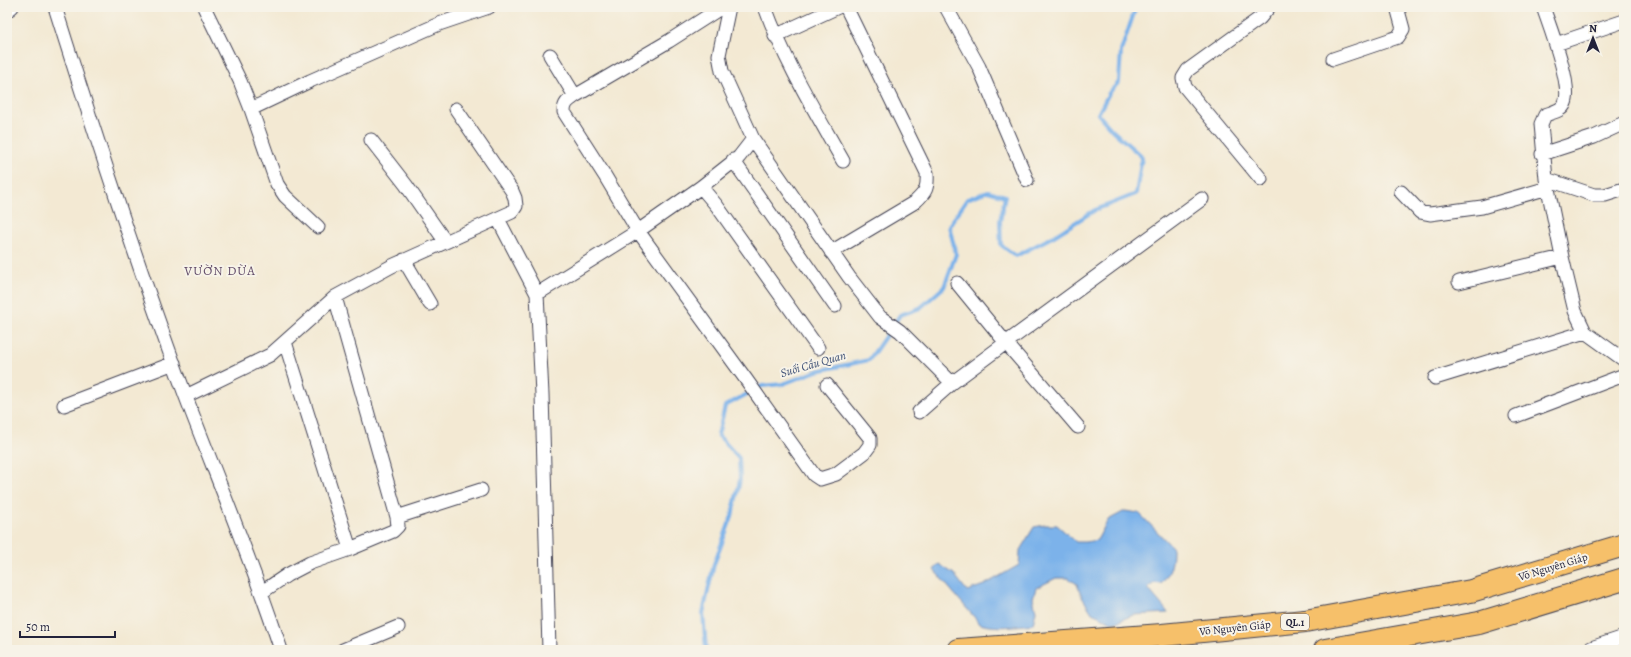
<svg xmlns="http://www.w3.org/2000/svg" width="1631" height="657" font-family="Alegreya,serif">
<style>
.water{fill:#7cb2ea;stroke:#4f6a92}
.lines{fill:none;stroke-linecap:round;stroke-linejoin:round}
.stream{stroke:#7cb2ea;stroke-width:4}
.street-casing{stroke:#414052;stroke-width:15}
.highway-casing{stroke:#414052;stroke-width:24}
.street{stroke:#fff;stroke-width:13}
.highway{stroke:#f6c06b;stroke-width:22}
.labels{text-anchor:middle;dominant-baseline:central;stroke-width:4;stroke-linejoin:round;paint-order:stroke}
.shield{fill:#f7f3e8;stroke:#62616f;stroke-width:1}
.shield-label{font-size:10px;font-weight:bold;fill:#22223b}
.street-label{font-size:11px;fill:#22223b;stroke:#f7f3e8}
.water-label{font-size:12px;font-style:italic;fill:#425478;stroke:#f7f3e8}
.quarter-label{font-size:13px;letter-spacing:1px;fill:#634d6a;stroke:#f7f3e8}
</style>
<rect width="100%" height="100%" fill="#f7f3e8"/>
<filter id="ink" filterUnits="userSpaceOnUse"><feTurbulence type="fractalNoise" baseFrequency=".025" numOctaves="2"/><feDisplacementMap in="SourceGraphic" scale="8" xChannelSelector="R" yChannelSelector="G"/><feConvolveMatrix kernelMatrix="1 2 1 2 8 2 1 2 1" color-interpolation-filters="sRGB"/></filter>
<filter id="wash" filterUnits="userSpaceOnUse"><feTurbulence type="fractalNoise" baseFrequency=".012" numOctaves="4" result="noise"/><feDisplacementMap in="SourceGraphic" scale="16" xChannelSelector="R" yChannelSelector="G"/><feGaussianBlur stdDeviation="0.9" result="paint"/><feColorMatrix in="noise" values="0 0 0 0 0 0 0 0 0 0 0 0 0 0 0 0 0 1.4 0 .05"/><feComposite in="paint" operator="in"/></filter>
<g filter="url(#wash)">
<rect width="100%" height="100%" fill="#f3e9d3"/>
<!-- water -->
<path class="water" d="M 1125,511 L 1139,513 L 1173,548 C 1173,563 1171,573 1161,584 L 1154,583 L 1148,588 C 1154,597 1162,604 1168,613 L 1133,615 L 1114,623 L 1092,613 L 1082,597 L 1077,584 L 1068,578 L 1056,578 L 1036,588 L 1033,598 L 1036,611 L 1033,624 C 1015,626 997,629 980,624 L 934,570 L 939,564 L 954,574 L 967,591 L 984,585 L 1019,565 L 1020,550 L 1034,527 L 1045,525 L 1057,525 L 1076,542 L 1086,542 L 1097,540 L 1108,520 Z"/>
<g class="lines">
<!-- stream -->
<path class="stream" d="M 706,650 L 703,613 L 714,564 L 732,516 L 740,480 L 739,458 L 718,435 L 725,406 L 762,386 L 783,384 L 817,371 L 869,360 L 900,315 L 920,308 L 944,287 L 956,254 L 949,226 L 967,199 L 988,191 L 1005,196 L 1000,221 L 1001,245 L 1016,256 L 1054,236 L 1095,210 L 1136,194 L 1142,157 L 1112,130 L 1098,114 L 1109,93 L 1119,82 L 1121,51 L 1136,7"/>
</g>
</g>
<g filter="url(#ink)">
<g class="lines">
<defs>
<path id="street" d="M 55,7 C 96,138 138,268 186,397 C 218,481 253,564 281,650
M 204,7 L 240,81 L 251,109 L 310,81 L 439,24 L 489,7
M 765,7 C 785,62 815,111 843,161
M 946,7 L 979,67 L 1027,180
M 1543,7 C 1549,25 1573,86 1565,103 C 1562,111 1553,112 1545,115 L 1541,124 L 1546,179 L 1562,257 L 1575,311 L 1585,332 L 1624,360
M 7,11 L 12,7
M 775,36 L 838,7
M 1556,44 L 1624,21
M 550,55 L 575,96 L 669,41 L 722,7
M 1333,59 L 1398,37 L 1403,29 L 1397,7
M 575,96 C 568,101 564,103 564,112 L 605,176 L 638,231 L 745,378 L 814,475 L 820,479 L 836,474 L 864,453 L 870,445 L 870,438 L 827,385
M 251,109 L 277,184 L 285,196 L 318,227
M 753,139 L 849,277 L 880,317 L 900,331 L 952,383
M 371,140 L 406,185 L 445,241
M 1542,154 L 1594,137 L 1624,123
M 733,160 L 835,306
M 1261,179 L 1185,87 L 1183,78 L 1188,70 L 1260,18 L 1269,7
M 1546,179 L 1594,195 L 1605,195 L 1624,189
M 701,187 L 717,206 L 818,348
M 1401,192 L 1420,212 L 1430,214 L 1482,207 L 1548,188
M 498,219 L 537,294
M 831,252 L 915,202 C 926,192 928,188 927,173 L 846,7
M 404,260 L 430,304
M 1459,282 L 1562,257
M 957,283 L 1006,343 L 1078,427
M 285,342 L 350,549
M 1435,378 L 1585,332
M 186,396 L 270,355 L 335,297 L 392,266 L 512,212 L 516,206 L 515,198 L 512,191 L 456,109
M 64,405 L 174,363
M 919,412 L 952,383 L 1011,339 L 1202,199
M 1516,416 L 1624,375
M 397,517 L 481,490
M 262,592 L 287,575 L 310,563 L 350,549 L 393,531 L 398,526 L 397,517 L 335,297
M 1591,648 L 1624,637
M 343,650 L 398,627
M 549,650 L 542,394 L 537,294 L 638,231 L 701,187 L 739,157 L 753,139 L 722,71 L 719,55 L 729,7"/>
<path id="highway" d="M 958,650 L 1162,635 L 1305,621 L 1471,591 L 1624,545
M 1325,650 L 1479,623 L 1624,579"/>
</defs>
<!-- street casing -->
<use href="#street" class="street-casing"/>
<!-- highway casing -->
<use href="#highway" class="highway-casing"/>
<!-- street -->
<use href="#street" class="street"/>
<!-- highway -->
<use href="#highway" class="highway"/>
</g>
</g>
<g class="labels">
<!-- shield labels -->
<rect class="shield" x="1281" y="614" width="28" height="16" rx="3"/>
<g class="shield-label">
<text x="1295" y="622">QL.1</text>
</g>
<!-- street labels -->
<g class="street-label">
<text transform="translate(1553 567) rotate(-17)">Võ Nguyên Giáp</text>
<text transform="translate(1235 628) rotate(-6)">Võ Nguyên Giáp</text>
</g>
<!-- water labels -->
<g class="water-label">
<text transform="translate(813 364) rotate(-16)">Suối Cầu Quan</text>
</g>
<!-- quarter labels -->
<g class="quarter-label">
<text x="220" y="270">VƯỜN DỪA</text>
</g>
</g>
<!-- margin -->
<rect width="1631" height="657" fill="none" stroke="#f7f3e8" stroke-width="24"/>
<!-- north arrow -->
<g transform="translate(1593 38)" stroke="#f7f3e8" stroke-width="3" paint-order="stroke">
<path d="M0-3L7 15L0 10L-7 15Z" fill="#22223b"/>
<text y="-6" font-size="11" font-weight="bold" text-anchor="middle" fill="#22223b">N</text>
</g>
<!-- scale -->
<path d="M20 631v6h95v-6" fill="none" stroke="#22223b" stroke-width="2"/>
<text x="26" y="631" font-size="12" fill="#22223b" stroke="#f7f3e8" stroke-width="3" paint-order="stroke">50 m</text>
</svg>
